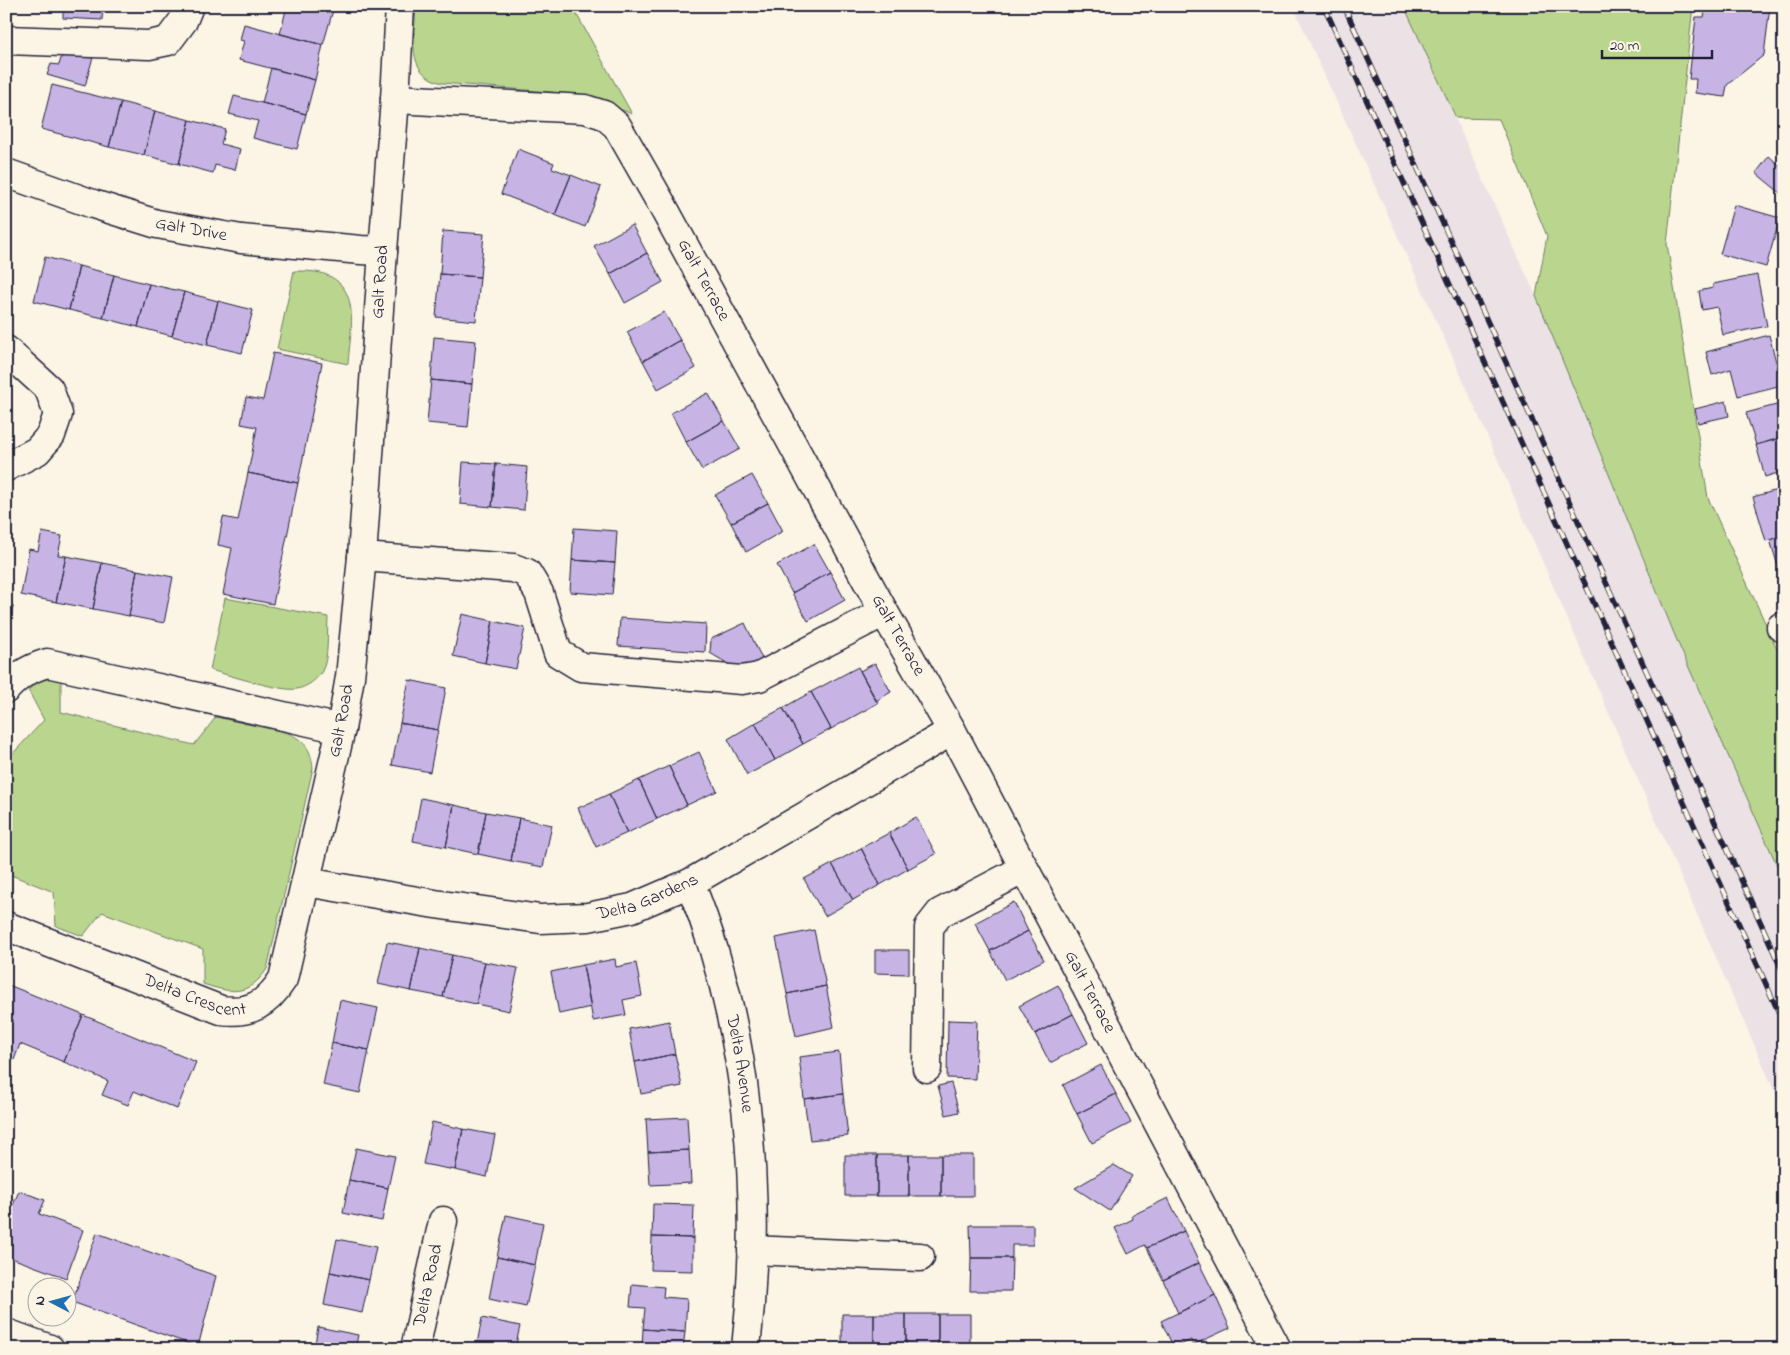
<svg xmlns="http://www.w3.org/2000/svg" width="1790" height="1355" font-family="'Indie Flower',sans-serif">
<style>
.built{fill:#ece2e5}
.green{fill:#bad68e;stroke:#6e7c64}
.building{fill:#c7b4e5;stroke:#22223b}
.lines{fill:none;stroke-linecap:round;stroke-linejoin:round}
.minor-casing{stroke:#22223b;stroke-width:31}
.minor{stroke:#fcf5e5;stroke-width:28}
.rail-casing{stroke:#22223b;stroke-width:5.5}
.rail{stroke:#fcf5e5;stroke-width:4;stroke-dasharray:11;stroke-linecap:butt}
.labels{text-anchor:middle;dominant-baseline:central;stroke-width:4.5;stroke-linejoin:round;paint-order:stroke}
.street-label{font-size:18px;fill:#22223b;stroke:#fcf5e5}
</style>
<rect width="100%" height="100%" fill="#fcf5e5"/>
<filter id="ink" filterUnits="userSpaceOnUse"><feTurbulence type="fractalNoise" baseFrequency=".02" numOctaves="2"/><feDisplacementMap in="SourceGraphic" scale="10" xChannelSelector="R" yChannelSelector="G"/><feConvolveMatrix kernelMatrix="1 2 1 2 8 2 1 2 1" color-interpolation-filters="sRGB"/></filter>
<g filter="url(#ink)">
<!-- built -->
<path class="built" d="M 1293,6 L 1404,6 L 1536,296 L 1678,643 L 1784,881 L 1784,1113 L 1454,360 Z"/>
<!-- green -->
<path class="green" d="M 416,6 L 572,6 L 632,114 L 585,95 L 442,83 C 404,73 415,37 416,6 Z
M 1404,6 L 1693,6 L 1667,244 L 1708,498 L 1784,664 L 1784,881 L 1678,643 L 1536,296 L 1547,236 L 1499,119 L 1456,118 Z
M 294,271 C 303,271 313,271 321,273 C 363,285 350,331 348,364 L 277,349 Z
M 225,598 L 328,617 C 327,632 329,659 322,671 C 317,680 307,687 297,689 C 282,692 229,675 210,670 Z
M 52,678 L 61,678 L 61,712 L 194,745 L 216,717 L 288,733 C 305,741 311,749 313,768 L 267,969 C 248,997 231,993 203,984 L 203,949 L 102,912 L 83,936 L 56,926 L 54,892 L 6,873 L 6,761 L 44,720 L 28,690 L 41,680 Z"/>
<!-- building -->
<path class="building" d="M 63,6 L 103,6 L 102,20 L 63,18 Z
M 287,6 L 317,6 L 333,10 L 323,45 L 280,34 Z
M 1706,6 L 1770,6 L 1764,55 L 1727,85 L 1725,97 L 1695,93 L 1696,79 L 1689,79 L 1696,17 L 1704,17 Z
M 244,24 L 323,45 L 315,80 L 239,60 L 244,41 L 240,40 Z
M 62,55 L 93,57 L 85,86 L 47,75 L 51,64 L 59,65 Z
M 271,68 L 315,80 L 306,114 L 262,103 Z
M 52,85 L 121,102 L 109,147 L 41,129 Z
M 234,96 L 306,114 L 297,149 L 253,138 L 258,121 L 229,114 Z
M 121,102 L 155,111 L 144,155 L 109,147 Z
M 155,111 L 190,120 L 179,164 L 144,155 Z
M 190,120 L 225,129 L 221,144 L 240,149 L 235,170 L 215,165 L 213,173 L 179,164 Z
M 518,149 L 554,163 L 552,168 L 571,175 L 555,215 L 501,194 Z
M 1769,156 L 1781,167 L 1784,164 L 1784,196 L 1756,173 Z
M 571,175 L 601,187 L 585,227 L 555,215 Z
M 1734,205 L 1780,218 L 1766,267 L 1720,254 Z
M 632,225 L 647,253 L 610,274 L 594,246 Z
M 443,231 L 484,234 L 480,277 L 440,274 Z
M 647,253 L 663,282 L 625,303 L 610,274 Z
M 45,257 L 79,266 L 69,310 L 34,301 Z
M 79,266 L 114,275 L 103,318 L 69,310 Z
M 440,274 L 480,277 L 476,321 L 436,317 Z
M 114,275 L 149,284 L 138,327 L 103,318 Z
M 1757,275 L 1767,326 L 1723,335 L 1717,307 L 1702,310 L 1699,291 L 1713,288 L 1713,284 Z
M 149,284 L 184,292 L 172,336 L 138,327 Z
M 184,292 L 218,301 L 207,345 L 172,336 Z
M 218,301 L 253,310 L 242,353 L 207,345 Z
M 664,312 L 680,340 L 643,361 L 627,332 Z
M 1769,335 L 1782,385 L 1738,396 L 1731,369 L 1712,375 L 1706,352 Z
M 434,337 L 476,341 L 472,384 L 431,380 Z
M 680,340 L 696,368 L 658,389 L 643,361 Z
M 273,353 L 322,363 L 298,483 L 248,473 L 257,427 L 241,424 L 246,397 L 263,400 Z
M 431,380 L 472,384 L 468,427 L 427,423 Z
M 708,393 L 724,421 L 686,442 L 671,413 Z
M 1726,401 L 1729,416 L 1698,423 L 1695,409 Z
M 1784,403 L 1784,437 L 1756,445 L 1746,413 Z
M 724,421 L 740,449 L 702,470 L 686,442 Z
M 1784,437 L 1784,471 L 1765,477 L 1756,445 Z
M 463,462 L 496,464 L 492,507 L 460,504 Z
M 496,464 L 527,467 L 524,510 L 492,507 Z
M 248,473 L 298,483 L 273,604 L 223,594 L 232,548 L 218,545 L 223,517 L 238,520 Z
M 752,475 L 768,503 L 731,523 L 715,495 Z
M 1784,488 L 1784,536 L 1766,541 L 1753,497 Z
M 768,503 L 783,531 L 746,552 L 731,523 Z
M 574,528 L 617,531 L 615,563 L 572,560 Z
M 42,532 L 62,536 L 58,555 L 66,556 L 56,602 L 21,595 L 29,549 L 38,551 Z
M 1784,536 L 1784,586 L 1770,540 Z
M 814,544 L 830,572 L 792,593 L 777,565 Z
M 66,556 L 102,563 L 93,609 L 56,602 Z
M 572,560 L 615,563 L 612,595 L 570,592 Z
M 102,563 L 137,570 L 129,616 L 93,609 Z
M 137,570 L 173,577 L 164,623 L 129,616 Z
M 830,572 L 845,600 L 808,621 L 792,593 Z
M 6,599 L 14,607 L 6,615 Z
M 462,614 L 493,621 L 485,663 L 453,656 Z
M 620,618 L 706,624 L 705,652 L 618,646 Z
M 493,621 L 525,628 L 516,669 L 485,663 Z
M 745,623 L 764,663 L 741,667 L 730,665 L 710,653 L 711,639 Z
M 875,663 L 891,692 L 876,701 L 860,671 Z
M 858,667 L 878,703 L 831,729 L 811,692 Z
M 409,680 L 446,688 L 438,730 L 400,723 Z
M 811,692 L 831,729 L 803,744 L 783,708 Z
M 783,708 L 803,744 L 775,760 L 755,723 Z
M 400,723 L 438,730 L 430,772 L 392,765 Z
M 755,723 L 775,760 L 747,775 L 728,739 Z
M 699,752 L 717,791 L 687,805 L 669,766 Z
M 669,766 L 687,805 L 657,819 L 639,780 Z
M 639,780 L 657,819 L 627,833 L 609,794 Z
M 609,794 L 627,833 L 596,847 L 578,808 Z
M 421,798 L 454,805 L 446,847 L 413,841 Z
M 454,805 L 486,812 L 478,854 L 446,847 Z
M 486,812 L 519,818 L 511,861 L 478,854 Z
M 916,817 L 936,854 L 908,869 L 889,833 Z
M 519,818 L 552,825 L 543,867 L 511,861 Z
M 889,833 L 908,869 L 880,885 L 861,848 Z
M 861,848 L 880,885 L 853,900 L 832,864 Z
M 832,864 L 853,900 L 825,916 L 804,879 Z
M 1014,902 L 1028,931 L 990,951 L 975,923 Z
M 814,930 L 826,986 L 787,994 L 776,938 Z
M 1028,931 L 1044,960 L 1005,980 L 990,951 Z
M 387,942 L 420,948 L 411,991 L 378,984 Z
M 420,948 L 452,955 L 443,997 L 411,991 Z
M 875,950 L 909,950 L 909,974 L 875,973 Z
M 452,955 L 485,962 L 476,1004 L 443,997 Z
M 615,959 L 616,967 L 636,963 L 642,996 L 623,1000 L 626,1015 L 593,1021 L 583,965 Z
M 485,962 L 518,968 L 509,1011 L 476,1004 Z
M 583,965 L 591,1007 L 559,1014 L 551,972 Z
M 6,984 L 83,1015 L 64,1062 L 20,1044 L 14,1060 L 6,1057 Z
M 1058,985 L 1073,1014 L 1035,1034 L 1019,1006 Z
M 826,986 L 834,1027 L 796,1036 L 787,994 Z
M 340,1000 L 378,1008 L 369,1050 L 332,1043 Z
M 1073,1014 L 1088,1043 L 1050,1063 L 1035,1034 Z
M 83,1015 L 196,1062 L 177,1109 L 134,1091 L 128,1105 L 102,1095 L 108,1081 L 64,1062 Z
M 948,1020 L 977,1021 L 975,1079 L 947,1078 Z
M 669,1021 L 675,1054 L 635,1062 L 629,1029 Z
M 332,1043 L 369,1050 L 360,1093 L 323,1085 Z
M 839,1052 L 843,1094 L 804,1099 L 799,1057 Z
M 675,1054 L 682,1086 L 641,1094 L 635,1062 Z
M 1101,1065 L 1116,1094 L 1077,1114 L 1063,1085 Z
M 951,1083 L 959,1112 L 946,1115 L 938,1086 Z
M 843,1094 L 848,1136 L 810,1140 L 804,1099 Z
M 1116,1094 L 1131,1123 L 1092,1143 L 1077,1114 Z
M 687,1117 L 689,1150 L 648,1152 L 646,1119 Z
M 432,1122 L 463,1129 L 455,1170 L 423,1164 Z
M 463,1129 L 495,1135 L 487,1177 L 455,1170 Z
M 356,1148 L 395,1156 L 388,1188 L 349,1180 Z
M 689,1150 L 691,1183 L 650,1185 L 648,1152 Z
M 845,1155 L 877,1155 L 877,1196 L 845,1196 Z
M 877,1155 L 909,1155 L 909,1196 L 877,1196 Z
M 909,1155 L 941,1155 L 941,1196 L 909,1196 Z
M 941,1155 L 973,1155 L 973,1196 L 941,1196 Z
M 1114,1165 L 1132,1176 L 1110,1211 L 1075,1188 Z
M 349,1180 L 388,1188 L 382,1221 L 343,1213 Z
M 19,1191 L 45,1200 L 39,1214 L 83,1230 L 66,1278 L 6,1256 L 6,1202 L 13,1205 Z
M 1168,1198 L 1184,1231 L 1147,1248 L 1145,1245 L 1128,1254 L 1115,1228 L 1133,1219 L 1131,1216 Z
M 653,1204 L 694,1205 L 693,1238 L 652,1237 Z
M 506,1215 L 543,1223 L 535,1265 L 497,1257 Z
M 970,1225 L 1033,1225 L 1033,1245 L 1012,1245 L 1012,1258 L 971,1258 Z
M 1184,1231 L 1199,1263 L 1163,1280 L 1147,1248 Z
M 97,1233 L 216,1276 L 198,1347 L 72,1302 Z
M 652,1237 L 693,1238 L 693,1271 L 651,1270 Z
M 337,1239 L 376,1247 L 369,1280 L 330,1272 Z
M 497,1257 L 535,1265 L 526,1307 L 489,1299 Z
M 971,1258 L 1012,1258 L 1011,1291 L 970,1291 Z
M 1199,1263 L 1215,1295 L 1178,1313 L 1163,1280 Z
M 330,1272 L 369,1280 L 362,1313 L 324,1305 Z
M 632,1284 L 664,1287 L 663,1297 L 687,1299 L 685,1332 L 643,1329 L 645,1308 L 630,1307 Z
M 1215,1295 L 1230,1328 L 1193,1345 L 1191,1340 L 1174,1348 L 1161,1321 Z
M 842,1314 L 874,1314 L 874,1349 L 842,1349 Z
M 874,1314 L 906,1314 L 906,1349 L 874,1349 Z
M 906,1314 L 938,1314 L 938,1349 L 906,1349 Z
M 938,1314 L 970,1314 L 970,1349 L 938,1349 Z
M 482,1318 L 520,1326 L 515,1349 L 476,1349 Z
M 318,1327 L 358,1335 L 355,1349 L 314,1349 Z
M 643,1329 L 685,1332 L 683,1349 L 642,1349 Z"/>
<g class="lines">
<defs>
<g id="minor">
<path d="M 6,40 L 149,45 L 168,41 L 183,21 L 189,6"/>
<path id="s1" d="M 395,99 L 585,109 L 604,115 L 617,126 L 661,203 L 884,612 L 952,731 L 1277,1349"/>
<path id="s2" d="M 6,173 L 93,204 L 157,224 L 241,239 L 361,250 L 383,251"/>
<path d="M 6,350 L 49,389 L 58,414 L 51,435 L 37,451 L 6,467"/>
<path d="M 362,557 L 513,568 L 527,573 L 539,593 L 558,653 L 581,667 L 742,680 L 759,677 L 884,612"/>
<path d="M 1781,627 L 1784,626"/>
<path d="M 6,689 C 19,675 28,669 47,663 L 341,729"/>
<path id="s3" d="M 306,882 L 435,904 L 540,919 L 588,917 L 632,908 L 690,883 L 952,731"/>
<path id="s4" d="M 690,883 C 749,1027 763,1194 746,1349"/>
<path id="s5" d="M 6,926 L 221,1010 C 251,1014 267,1004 283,979 L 341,729 L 350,677 L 362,557 L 383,251 L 395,99 L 400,6"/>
<path d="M 927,1068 L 929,927 L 940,913 L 1024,869"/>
<path d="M 752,1250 L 920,1257"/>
<path d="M 6,1333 L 50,1349"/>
<path id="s6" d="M 415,1349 L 443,1221"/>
</g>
</defs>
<!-- minor casing -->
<use href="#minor" class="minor-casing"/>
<!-- minor -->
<use href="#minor" class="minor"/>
<defs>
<path id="rail" d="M 1324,6 L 1784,1024
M 1344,6 L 1784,974"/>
</defs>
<!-- rail casing -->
<use href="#rail" class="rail-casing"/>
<!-- rail -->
<use href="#rail" class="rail"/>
</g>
</g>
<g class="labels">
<!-- street labels -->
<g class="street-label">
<text stroke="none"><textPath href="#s2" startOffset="194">Galt Drive</textPath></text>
<text stroke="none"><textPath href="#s1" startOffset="404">Galt Terrace</textPath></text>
<text stroke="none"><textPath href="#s5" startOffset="1011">Galt Road</textPath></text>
<text stroke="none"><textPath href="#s1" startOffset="809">Galt Terrace</textPath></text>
<text stroke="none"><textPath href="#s5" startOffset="570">Galt Road</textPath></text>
<text stroke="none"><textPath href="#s3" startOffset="348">Delta Gardens</textPath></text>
<text stroke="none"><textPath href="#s5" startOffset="202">Delta Crescent</textPath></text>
<text stroke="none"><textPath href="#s1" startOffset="1214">Galt Terrace</textPath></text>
<text stroke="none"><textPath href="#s4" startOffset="188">Delta Avenue</textPath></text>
<text stroke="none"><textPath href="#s6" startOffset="65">Delta Road</textPath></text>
</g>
</g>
<!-- margin -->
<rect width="1790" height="1355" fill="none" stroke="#fcf5e5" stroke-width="25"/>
<rect x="12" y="12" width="1765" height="1330" fill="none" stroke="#22223b" stroke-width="2" filter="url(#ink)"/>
<!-- north arrow -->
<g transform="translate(52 1302) rotate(276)"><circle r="24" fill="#fcf5e5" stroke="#a5a1a1"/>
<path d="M0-4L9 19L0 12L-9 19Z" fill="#1f6fb2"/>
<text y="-8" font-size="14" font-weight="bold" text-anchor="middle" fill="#22223b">N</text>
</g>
<!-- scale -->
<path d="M1602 50v8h110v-8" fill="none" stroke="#22223b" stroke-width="2.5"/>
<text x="1610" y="50" font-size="15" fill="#22223b" stroke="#fcf5e5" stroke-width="4" paint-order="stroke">20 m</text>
</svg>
